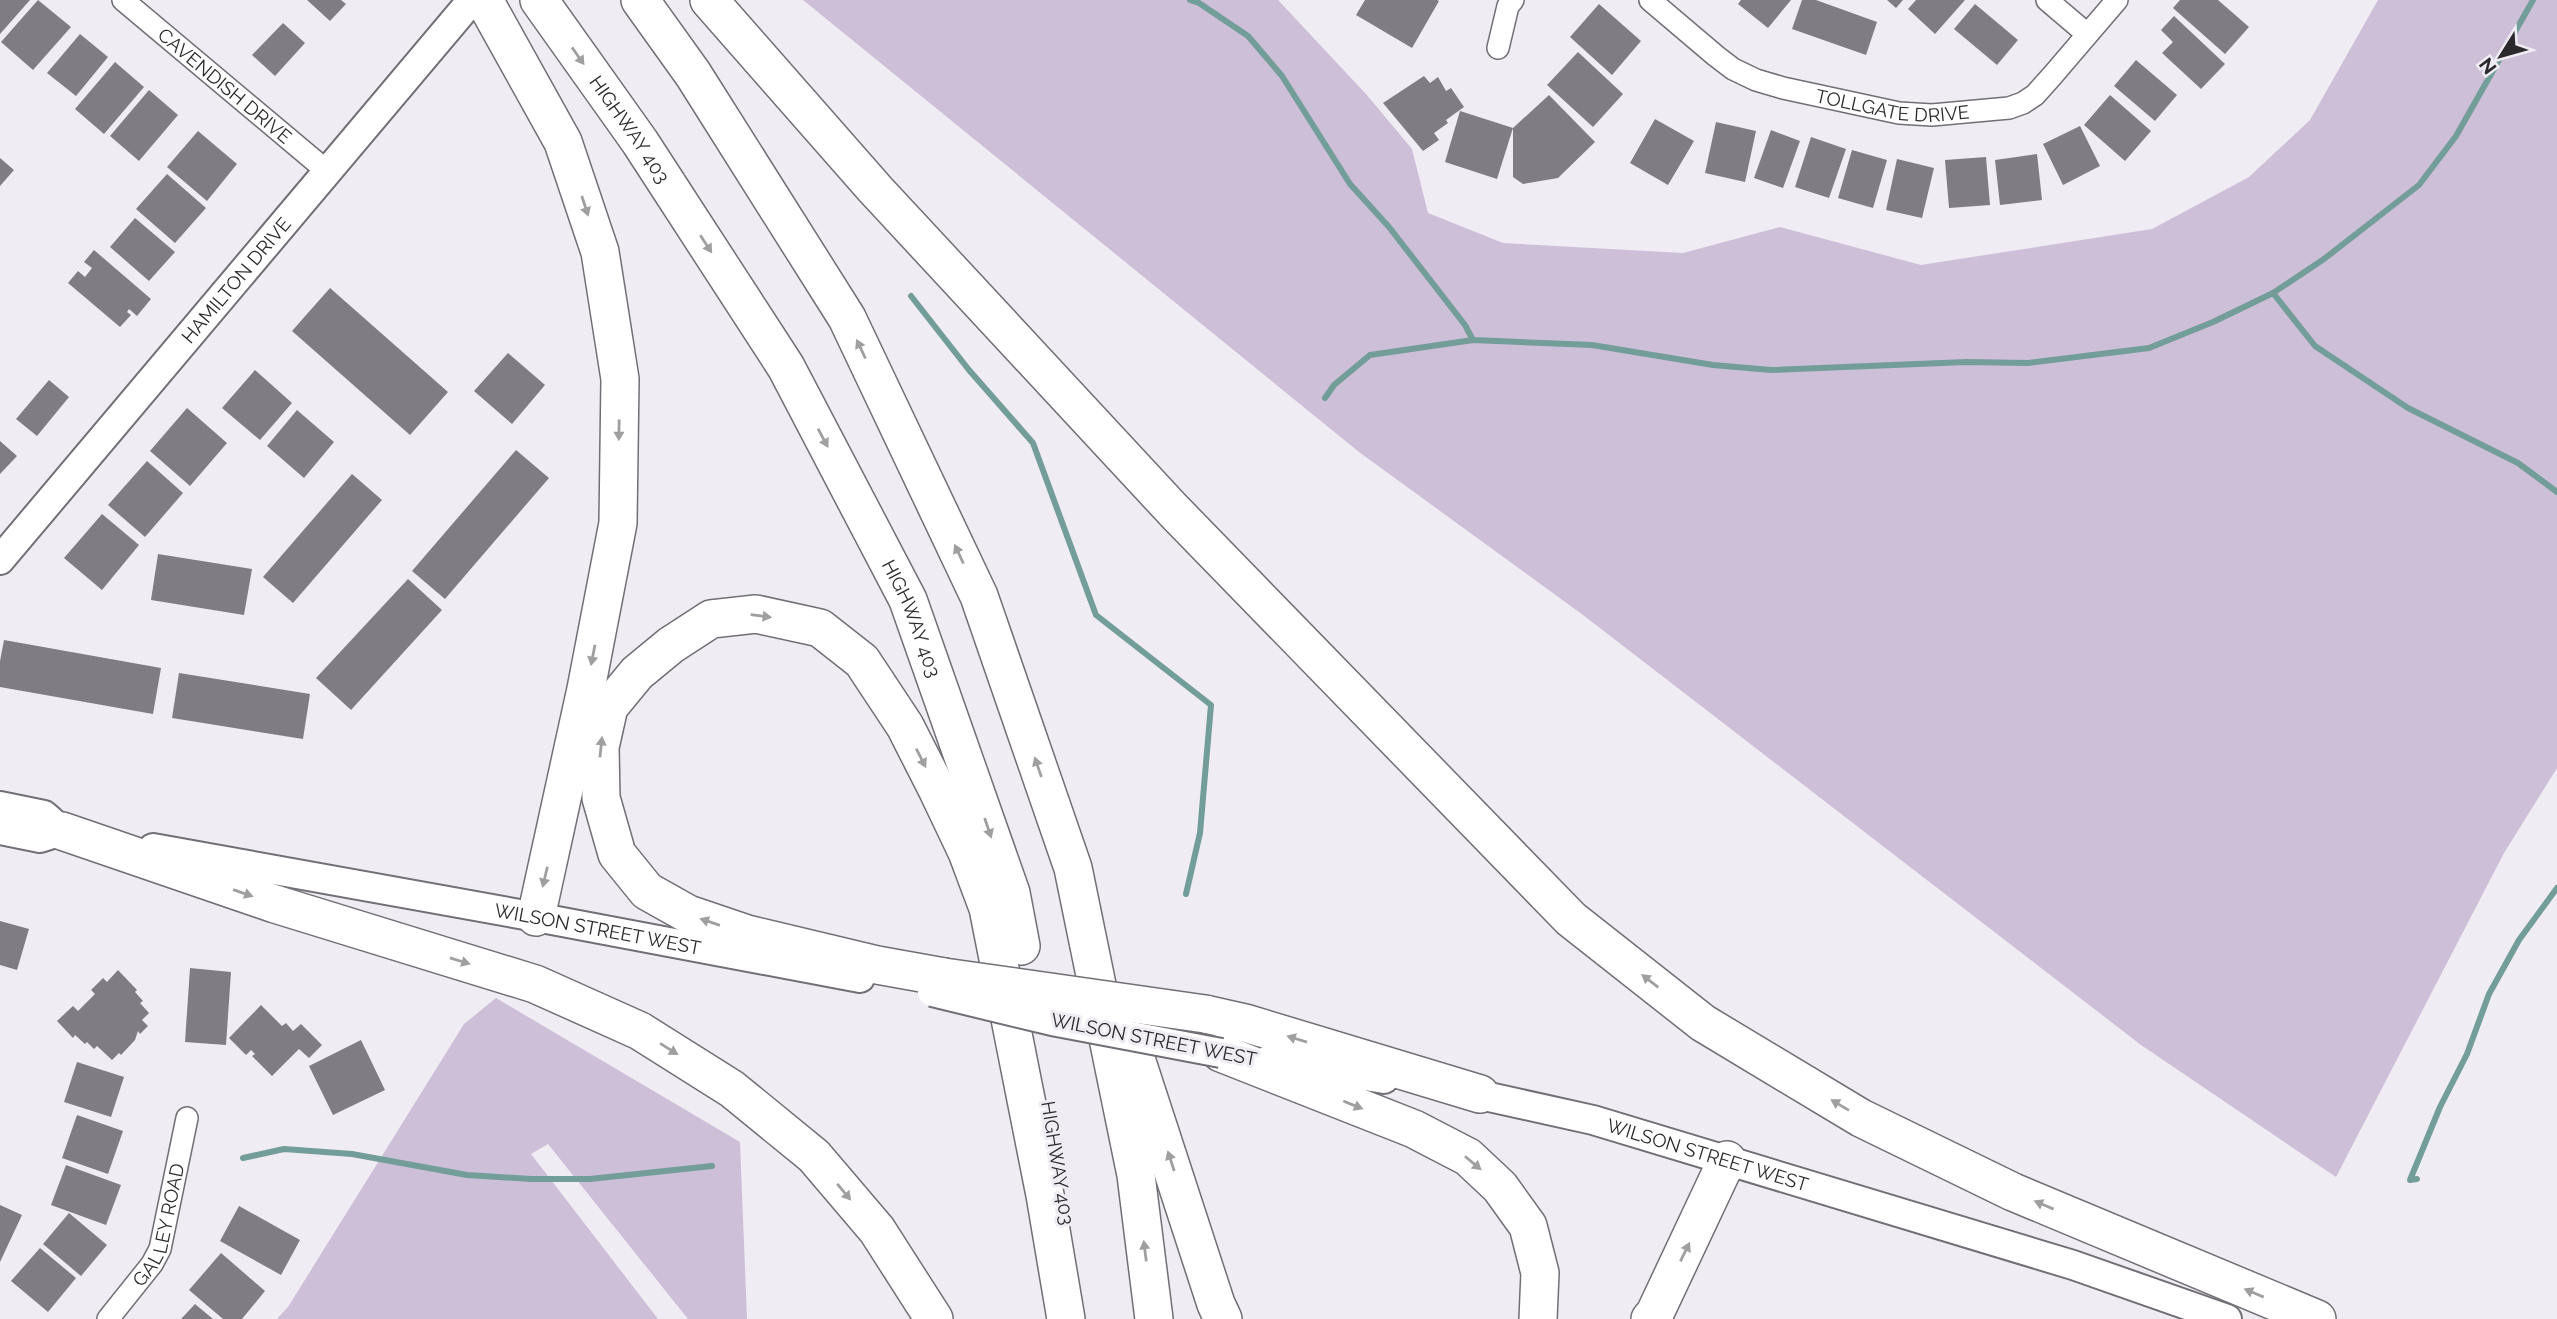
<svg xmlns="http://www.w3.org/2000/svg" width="2557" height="1319" font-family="Raleway,sans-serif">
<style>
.green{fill:#ccbfd7}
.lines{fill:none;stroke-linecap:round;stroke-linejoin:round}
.stream{stroke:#729d98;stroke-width:6}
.building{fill:#807c83}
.street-casing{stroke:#726e75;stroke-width:24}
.secondary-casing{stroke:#726e75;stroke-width:32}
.highway-casing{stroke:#726e75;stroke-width:40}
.street{stroke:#fff;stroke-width:21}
.secondary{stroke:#fff;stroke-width:28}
.highway{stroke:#fff;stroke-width:37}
.secondary-bridge-casing{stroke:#726e75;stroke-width:32;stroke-linecap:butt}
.highway-bridge-casing{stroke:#726e75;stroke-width:40;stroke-linecap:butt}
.secondary-bridge{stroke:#fff;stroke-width:28}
.highway-bridge{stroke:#fff;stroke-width:37}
.oneway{fill:#a09fa0}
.labels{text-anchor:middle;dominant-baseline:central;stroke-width:6;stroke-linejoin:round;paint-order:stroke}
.street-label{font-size:19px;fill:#2b292c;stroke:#f0ecf4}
</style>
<rect width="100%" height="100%" fill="#f0ecf4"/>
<!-- green -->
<path class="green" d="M 803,0 L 1278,0 L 1366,94 L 1412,149 L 1428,213 L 1503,243 L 1683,253 L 1780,227 L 1921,265 L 2152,229 L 2249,177 L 2310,120 L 2378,0 L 2557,0 L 2557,768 L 2504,853 L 2336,1177 L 2141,1045 L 1583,615 L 1359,452 Z
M 496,998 L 740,1142 L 747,1319 L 688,1319 L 548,1144 L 531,1154 L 658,1319 L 277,1319 L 288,1307 L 464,1024 Z"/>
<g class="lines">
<!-- stream -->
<path class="stream" d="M 1190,0 L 1199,3 L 1248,36 L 1282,76 L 1350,184 L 1389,227 L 1465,325 L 1473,340
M 2273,293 L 2315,346 L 2408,408 L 2518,463 L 2557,492
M 911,296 L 969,370 L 1033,443 L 1096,615 L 1211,705 L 1200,833 L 1186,894
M 1325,398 L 1334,385 L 1370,355 L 1473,340 L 1592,345 L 1713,365 L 1771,370 L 1966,362 L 2028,363 L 2149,348 L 2213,322 L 2273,293 L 2324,259 L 2419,185 L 2456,136 L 2533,0
M 243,1158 L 284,1149 L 352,1154 L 467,1175 L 531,1179 L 590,1179 L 712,1166
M 2417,1179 L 2410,1180 L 2440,1107 L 2467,1054 L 2489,994 L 2519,940 L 2557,888"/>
</g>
<!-- building -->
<path class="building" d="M 0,0 L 30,0 L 0,34 Z
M 38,0 L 71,27 L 33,70 L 1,42 Z
M 307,0 L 341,0 L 346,4 L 330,21 Z
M 1365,0 L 1437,0 L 1439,1 L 1412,48 L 1356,15 Z
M 1741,0 L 1791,0 L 1768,28 L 1738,4 Z
M 1802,0 L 1816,0 L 1877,22 L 1866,55 L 1792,29 Z
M 1887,0 L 1903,0 L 1896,8 Z
M 1916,0 L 1965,0 L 1935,34 L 1908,9 Z
M 2180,0 L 2218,0 L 2249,27 L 2225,54 L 2173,8 Z
M 1599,4 L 1641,41 L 1612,75 L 1570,37 Z
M 1975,4 L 2018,40 L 1997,65 L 1954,29 Z
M 2174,16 L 2225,64 L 2201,89 L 2162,53 L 2173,42 L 2161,30 Z
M 283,23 L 305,43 L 275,76 L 252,55 Z
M 80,34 L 108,57 L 76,96 L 47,73 Z
M 1578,52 L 1623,94 L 1593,127 L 1547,85 Z
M 2136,60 L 2177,95 L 2155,121 L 2114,86 Z
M 115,62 L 144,87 L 104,134 L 75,109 Z
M 1424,76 L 1430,83 L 1438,77 L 1446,91 L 1451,88 L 1464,107 L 1446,120 L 1448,123 L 1434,133 L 1439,140 L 1423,151 L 1383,103 Z
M 149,90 L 178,115 L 139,161 L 110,136 Z
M 1549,95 L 1595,142 L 1558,178 L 1523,184 L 1513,177 L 1513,128 L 1497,179 L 1445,162 L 1460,111 L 1513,128 Z
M 2110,95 L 2151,131 L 2125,161 L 2084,125 Z
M 1655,119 L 1694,141 L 1668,185 L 1630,163 Z
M 1716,122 L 1756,131 L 1745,182 L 1705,173 Z
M 2080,126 L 2100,166 L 2063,185 L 2043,144 Z
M 1771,130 L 1800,141 L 1783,188 L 1754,178 Z
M 198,131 L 237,164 L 207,201 L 167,167 Z
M 1811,137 L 1846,149 L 1829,198 L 1795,187 Z
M 1852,150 L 1887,160 L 1873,208 L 1838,198 Z
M 2037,154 L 2042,200 L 2000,205 L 1995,160 Z
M 1986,157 L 1990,205 L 1949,208 L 1945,160 Z
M 0,158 L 14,170 L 0,186 Z
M 1897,159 L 1934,168 L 1922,218 L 1886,210 Z
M 167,174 L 206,208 L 175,243 L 136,209 Z
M 135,218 L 175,252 L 149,281 L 110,247 Z
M 94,250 L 151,299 L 137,316 L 129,309 L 127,312 L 131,315 L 120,327 L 68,283 L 78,271 L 85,277 L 92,268 L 84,262 Z
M 330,288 L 448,392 L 410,435 L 292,331 Z
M 508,353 L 545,385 L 512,424 L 474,391 Z
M 255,370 L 292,403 L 260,440 L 222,408 Z
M 49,380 L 69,397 L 37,436 L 16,419 Z
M 187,408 L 227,443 L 190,486 L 150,451 Z
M 297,410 L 334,442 L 304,478 L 267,446 Z
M 0,441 L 17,456 L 0,474 Z
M 516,450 L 549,478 L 445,599 L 412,571 Z
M 147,461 L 183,493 L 145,537 L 108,505 Z
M 352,474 L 382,500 L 293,603 L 263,577 Z
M 102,514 L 139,545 L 102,590 L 64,558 Z
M 158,554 L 252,569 L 244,615 L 151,600 Z
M 408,579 L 442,610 L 351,710 L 316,678 Z
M 4,640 L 161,668 L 153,714 L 0,687 L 0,661 Z
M 179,673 L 310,694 L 303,739 L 172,718 Z
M 0,921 L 29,929 L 17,970 L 0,965 Z
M 190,968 L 231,972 L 226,1045 L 185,1042 Z
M 118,970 L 137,990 L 135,992 L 143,1001 L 140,1003 L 149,1013 L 142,1020 L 148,1026 L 140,1034 L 138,1031 L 135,1040 L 121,1055 L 119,1053 L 112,1060 L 97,1046 L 94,1049 L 87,1042 L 85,1044 L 75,1035 L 73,1038 L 57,1021 L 73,1006 L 78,1011 L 95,994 L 91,990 L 103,978 L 107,982 Z
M 261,1005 L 282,1026 L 286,1023 L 293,1031 L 301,1024 L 322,1045 L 309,1058 L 299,1049 L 272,1076 L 252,1056 L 255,1054 L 251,1050 L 246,1055 L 229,1038 Z
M 361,1040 L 385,1090 L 333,1115 L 309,1066 Z
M 77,1062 L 124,1077 L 111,1117 L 64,1102 Z
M 77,1115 L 123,1131 L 108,1174 L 62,1158 Z
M 66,1165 L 121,1185 L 106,1225 L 51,1205 Z
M 0,1205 L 22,1215 L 0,1262 Z
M 239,1206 L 300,1240 L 281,1275 L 220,1241 Z
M 69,1213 L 107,1245 L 81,1276 L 43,1244 Z
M 40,1248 L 76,1278 L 48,1312 L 11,1281 Z
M 221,1253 L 265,1291 L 242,1319 L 223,1319 L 189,1290 Z
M 195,1304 L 213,1319 L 181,1319 Z"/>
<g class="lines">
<defs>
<g id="street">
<path id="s1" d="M 123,0 L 328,172"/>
<path id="s2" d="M 1650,0 L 1716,56 L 1733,69 L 1756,80 L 1783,88 L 1899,113 L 1932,115 L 2009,108 L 2023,103 L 2035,95 L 2052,76 L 2117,0"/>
<path d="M 2047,0 L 2087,34"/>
<path d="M 1498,48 L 1508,6 L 1513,0"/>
<path id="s3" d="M 108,1319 L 152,1264 L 160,1249 L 187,1118"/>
</g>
<g id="secondary">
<path id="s4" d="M 0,560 L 472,0"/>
<path d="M 0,806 L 44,815 L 62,831 L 82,834"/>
<path d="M 0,830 L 40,838 L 62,831"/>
<path id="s5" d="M 153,848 L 536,917 L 860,978"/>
<path d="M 1268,1060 L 1384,1079"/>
<path id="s6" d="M 1462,1091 L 1593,1120 L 2073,1265 L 2227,1319"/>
</g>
<g id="highway">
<path d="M 484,0 L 563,142 L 600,252 L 620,379 L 618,523 L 586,689 L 536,917"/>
<path id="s7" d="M 539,0 L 640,142 L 786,367 L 908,600 L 1011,893 L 1021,946"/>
<path d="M 640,0 L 693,74 L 847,318 L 979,596 L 1073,868 L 1136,1175 L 1154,1319"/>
<path d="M 709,0 L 875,189 L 1174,511 L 1571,919 L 1703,1023 L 1861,1118 L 2013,1192 L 2317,1319"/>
<path d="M 62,831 L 275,904 L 535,984 L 640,1031 L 732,1089 L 814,1156 L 877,1230 L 934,1319"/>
<path d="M 944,977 L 877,965 L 747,934 L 688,914 L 647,891 L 617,854 L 601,798 L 600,747 L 609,707 L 637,673 L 671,645 L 711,619 L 756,614 L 820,628 L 862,661 L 905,726 L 938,791 L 967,852 L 988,908 L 1045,1195 L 1066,1319"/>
<path d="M 1205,1014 L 1245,1023 L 1480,1094"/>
<path d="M 1125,1025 L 1216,1304 L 1223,1319"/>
<path d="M 1221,1053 L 1414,1129 L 1468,1157 L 1500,1187 L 1528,1226 L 1540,1273 L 1538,1319"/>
<path d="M 1650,1319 L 1655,1313 L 1727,1160"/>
</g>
</defs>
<!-- street casing -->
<use href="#street" class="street-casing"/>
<!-- secondary casing -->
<use href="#secondary" class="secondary-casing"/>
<!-- highway casing -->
<use href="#highway" class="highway-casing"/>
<!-- street -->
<use href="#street" class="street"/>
<!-- secondary -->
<use href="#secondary" class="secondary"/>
<!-- highway -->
<use href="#highway" class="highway"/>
<defs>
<path id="secondary-bridge" d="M 932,992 L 1052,1021 L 1221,1053"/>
<path id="highway-bridge" d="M 944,977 L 1205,1014"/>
</defs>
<!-- secondary-bridge casing -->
<use href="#secondary-bridge" class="secondary-bridge-casing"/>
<!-- highway-bridge casing -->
<use href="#highway-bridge" class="highway-bridge-casing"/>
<!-- secondary-bridge -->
<use href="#secondary-bridge" class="secondary-bridge"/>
<!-- highway-bridge -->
<use href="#highway-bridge" class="highway-bridge"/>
</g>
<!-- one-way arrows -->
<defs><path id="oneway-solid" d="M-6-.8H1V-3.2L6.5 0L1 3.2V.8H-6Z" transform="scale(1.75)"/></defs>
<g class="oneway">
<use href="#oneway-solid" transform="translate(578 56) rotate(55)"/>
<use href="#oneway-solid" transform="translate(585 206) rotate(72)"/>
<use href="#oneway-solid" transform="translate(706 244) rotate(57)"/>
<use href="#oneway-solid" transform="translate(861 349) rotate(-115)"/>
<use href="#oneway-solid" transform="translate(619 430) rotate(91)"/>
<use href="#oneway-solid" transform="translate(823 438) rotate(62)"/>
<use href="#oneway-solid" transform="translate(959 554) rotate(-115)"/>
<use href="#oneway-solid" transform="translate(761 616) rotate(7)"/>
<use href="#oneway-solid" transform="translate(593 655) rotate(101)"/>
<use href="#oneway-solid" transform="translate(601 747) rotate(-84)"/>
<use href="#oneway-solid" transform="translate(921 758) rotate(63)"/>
<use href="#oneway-solid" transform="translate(1038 767) rotate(-109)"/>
<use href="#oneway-solid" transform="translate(988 828) rotate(71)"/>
<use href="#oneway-solid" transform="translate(545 877) rotate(103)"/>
<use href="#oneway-solid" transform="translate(243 893) rotate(19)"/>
<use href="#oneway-solid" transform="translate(710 922) rotate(-161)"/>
<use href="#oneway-solid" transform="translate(460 961) rotate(17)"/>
<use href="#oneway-solid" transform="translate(1650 981) rotate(-142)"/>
<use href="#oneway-solid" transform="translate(1297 1039) rotate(-163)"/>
<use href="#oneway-solid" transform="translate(669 1049) rotate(32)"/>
<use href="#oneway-solid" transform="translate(1353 1105) rotate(22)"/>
<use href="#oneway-solid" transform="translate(1840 1105) rotate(-149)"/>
<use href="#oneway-solid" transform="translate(1171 1161) rotate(-108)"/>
<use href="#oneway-solid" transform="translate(1473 1163) rotate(40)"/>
<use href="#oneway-solid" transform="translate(844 1192) rotate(50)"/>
<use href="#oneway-solid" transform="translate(2044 1205) rotate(-157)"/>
<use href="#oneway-solid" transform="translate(1145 1251) rotate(-97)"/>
<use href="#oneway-solid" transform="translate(1685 1252) rotate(-64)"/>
<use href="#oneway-solid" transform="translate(2254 1293) rotate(-157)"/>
</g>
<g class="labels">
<!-- street labels -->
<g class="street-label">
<text stroke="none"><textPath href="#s1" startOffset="133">CAVENDISH DRIVE</textPath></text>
<text stroke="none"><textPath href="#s2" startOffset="273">TOLLGATE DRIVE</textPath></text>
<text stroke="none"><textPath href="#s7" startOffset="158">HIGHWAY 403</textPath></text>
<text stroke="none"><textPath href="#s4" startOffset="366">HAMILTON DRIVE</textPath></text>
<text stroke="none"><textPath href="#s7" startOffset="724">HIGHWAY 403</textPath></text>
<text stroke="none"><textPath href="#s5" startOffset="452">WILSON STREET WEST</textPath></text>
<text transform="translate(1154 1039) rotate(11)">WILSON STREET WEST</text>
<text stroke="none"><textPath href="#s6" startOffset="254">WILSON STREET WEST</textPath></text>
<text transform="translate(1058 1163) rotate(81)">HIGHWAY 403</text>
<text stroke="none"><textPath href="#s3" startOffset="110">GALLEY ROAD</textPath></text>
</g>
</g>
<!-- north arrow -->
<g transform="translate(2501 56) rotate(233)" stroke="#f0ecf4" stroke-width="5" paint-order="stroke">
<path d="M0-5L12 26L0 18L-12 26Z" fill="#2b292c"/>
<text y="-10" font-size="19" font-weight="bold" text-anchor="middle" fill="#2b292c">N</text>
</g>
</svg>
